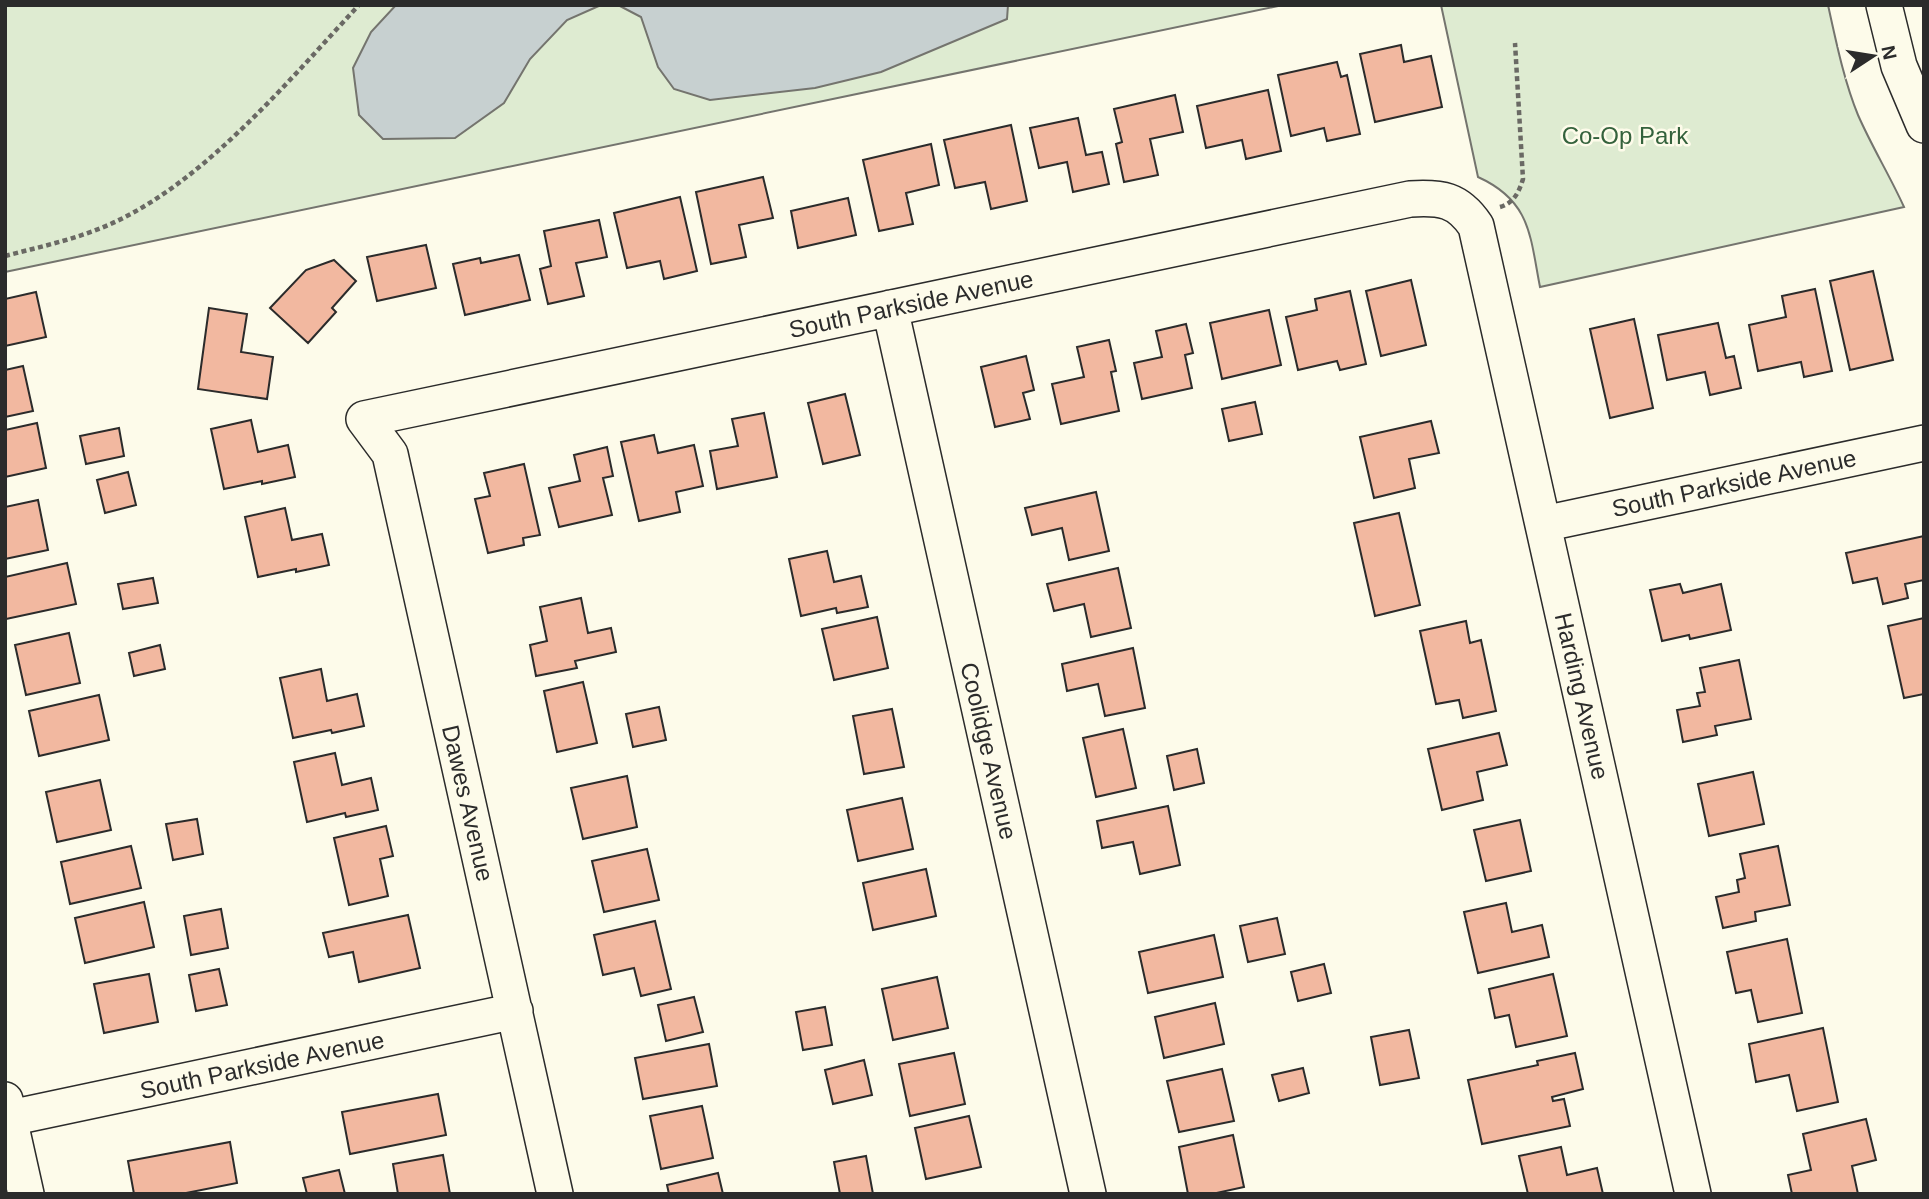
<svg xmlns="http://www.w3.org/2000/svg" width="1929" height="1199" font-family="Arial,sans-serif">
<style>
.green{fill:#deebd1;stroke:#74746e;stroke-width:2}
.water{fill:#c7d0d0;stroke:#74746e;stroke-width:2}
.building{fill:#f2b8a0;stroke:#2b2b2b;stroke-width:2}
.lines{fill:none;stroke-linecap:round;stroke-linejoin:round}
.minor-casing{stroke:#2b2b2b;stroke-width:38}
.path{stroke:#6a6964;stroke-width:4.5;stroke-dasharray:5 3.5;stroke-linecap:butt}
.minor{stroke:#fdfbea;stroke-width:35}
.labels{text-anchor:middle;dominant-baseline:central;stroke-width:5;stroke-linejoin:round;paint-order:stroke}
.park-label{font-size:24px;fill:#34623c;stroke:#fdfbea}
.street-label{font-size:24px;fill:#2b2b2b;stroke:#fdfbea}
</style>
<rect width="100%" height="100%" fill="#fdfbea"/>
<!-- green -->
<path class="green" d="M 5,5 L 1283,5 L 5,272 Z
M 1441,5 L 1828,5 C 1836,41 1844,81 1858,115 C 1872,147 1890,176 1904,207 L 1540,287 C 1530,236 1531,201 1478,177 Z"/>
<!-- water -->
<path class="water" d="M 396,5 L 601,5 L 567,20 L 530,59 L 504,103 L 455,138 L 383,139 L 359,115 L 353,68 L 371,32 Z
M 618,5 L 1008,5 L 1007,19 L 881,72 L 815,88 L 710,100 L 674,89 L 658,67 L 641,17 Z"/>
<!-- building -->
<path class="building" d="M 1401,45 L 1404,62 L 1431,56 L 1442,107 L 1375,122 L 1360,54 Z
M 1337,62 L 1341,77 L 1347,75 L 1360,134 L 1327,141 L 1324,128 L 1291,136 L 1278,75 Z
M 1268,90 L 1281,151 L 1246,159 L 1242,140 L 1206,148 L 1197,106 Z
M 1175,95 L 1183,132 L 1150,139 L 1158,175 L 1124,182 L 1116,144 L 1122,142 L 1114,109 Z
M 1078,118 L 1086,155 L 1102,152 L 1109,184 L 1073,192 L 1067,162 L 1039,168 L 1030,128 Z
M 1011,125 L 1027,201 L 991,209 L 985,182 L 955,188 L 944,140 Z
M 931,144 L 939,185 L 906,193 L 913,224 L 879,231 L 863,160 Z
M 763,177 L 773,218 L 739,225 L 746,257 L 711,264 L 696,192 Z
M 680,197 L 697,271 L 664,279 L 660,261 L 627,268 L 614,213 Z
M 848,198 L 856,235 L 798,248 L 791,211 Z
M 599,220 L 607,257 L 576,263 L 584,296 L 548,304 L 540,269 L 551,266 L 544,231 Z
M 426,245 L 436,288 L 377,301 L 367,257 Z
M 519,255 L 530,300 L 465,315 L 453,264 L 480,258 L 481,263 Z
M 334,260 L 356,281 L 332,308 L 336,312 L 308,343 L 270,308 L 306,270 Z
M 1873,271 L 1893,360 L 1850,370 L 1830,281 Z
M 1411,280 L 1426,345 L 1381,356 L 1366,291 Z
M 1815,289 L 1832,371 L 1804,377 L 1801,362 L 1758,371 L 1749,325 L 1786,317 L 1782,296 Z
M 1350,291 L 1366,364 L 1340,370 L 1337,361 L 1298,370 L 1286,317 L 1317,310 L 1315,299 Z
M 36,292 L 46,337 L 5,346 L 5,299 Z
M 209,308 L 247,314 L 241,352 L 273,357 L 267,399 L 198,389 Z
M 1269,310 L 1281,365 L 1222,379 L 1210,323 Z
M 1634,319 L 1653,408 L 1610,418 L 1590,329 Z
M 1718,323 L 1726,358 L 1734,356 L 1741,388 L 1710,395 L 1705,372 L 1667,380 L 1658,335 Z
M 1186,324 L 1193,353 L 1185,355 L 1192,388 L 1142,399 L 1134,363 L 1162,357 L 1156,331 Z
M 1109,340 L 1116,371 L 1111,372 L 1119,411 L 1061,424 L 1052,384 L 1084,377 L 1077,347 Z
M 1026,356 L 1034,390 L 1023,393 L 1030,419 L 995,427 L 981,367 Z
M 23,366 L 33,411 L 5,417 L 5,370 Z
M 845,394 L 860,455 L 823,464 L 808,403 Z
M 1255,402 L 1262,434 L 1229,441 L 1222,409 Z
M 764,413 L 777,477 L 717,489 L 710,451 L 738,446 L 732,419 Z
M 251,420 L 258,452 L 288,445 L 295,477 L 262,484 L 262,481 L 224,489 L 211,429 Z
M 1431,421 L 1439,453 L 1409,459 L 1415,488 L 1374,498 L 1360,437 Z
M 37,423 L 46,468 L 5,477 L 5,430 Z
M 119,428 L 124,456 L 86,464 L 80,436 Z
M 654,435 L 658,453 L 694,445 L 703,486 L 676,492 L 680,512 L 639,521 L 621,442 Z
M 607,447 L 613,476 L 603,478 L 612,515 L 559,527 L 549,488 L 580,481 L 574,455 Z
M 524,464 L 540,535 L 523,538 L 524,545 L 488,553 L 475,499 L 490,496 L 484,473 Z
M 128,472 L 136,505 L 105,513 L 97,480 Z
M 1096,492 L 1109,551 L 1069,560 L 1062,528 L 1032,535 L 1025,508 Z
M 38,500 L 48,550 L 5,559 L 5,507 Z
M 285,508 L 292,540 L 322,534 L 329,565 L 296,572 L 296,569 L 258,577 L 245,517 Z
M 1399,513 L 1420,605 L 1375,616 L 1354,523 Z
M 1924,536 L 1924,580 L 1905,584 L 1908,598 L 1883,604 L 1877,578 L 1853,583 L 1846,553 Z
M 827,551 L 834,582 L 861,576 L 868,607 L 837,613 L 836,608 L 801,616 L 789,559 Z
M 67,563 L 76,604 L 6,619 L 5,577 Z
M 1118,568 L 1131,628 L 1091,637 L 1084,604 L 1054,611 L 1047,584 Z
M 153,578 L 158,603 L 123,609 L 118,584 Z
M 1680,584 L 1683,593 L 1721,584 L 1731,630 L 1690,639 L 1689,635 L 1662,641 L 1650,590 Z
M 581,598 L 588,633 L 611,628 L 616,652 L 575,661 L 577,668 L 536,676 L 530,645 L 547,641 L 540,607 Z
M 877,617 L 888,668 L 834,680 L 822,629 Z
M 1924,618 L 1924,694 L 1904,698 L 1888,626 Z
M 1466,621 L 1470,643 L 1481,640 L 1496,711 L 1463,718 L 1459,700 L 1436,704 L 1420,631 Z
M 69,633 L 80,683 L 26,695 L 15,645 Z
M 160,645 L 165,669 L 134,676 L 129,653 Z
M 1133,648 L 1145,708 L 1105,716 L 1098,684 L 1067,691 L 1062,664 Z
M 1739,660 L 1751,719 L 1715,726 L 1717,735 L 1683,742 L 1677,710 L 1700,706 L 1697,693 L 1705,692 L 1700,668 Z
M 321,669 L 327,701 L 357,694 L 364,726 L 332,733 L 331,730 L 293,738 L 280,678 Z
M 583,682 L 597,743 L 557,752 L 544,691 Z
M 99,695 L 109,740 L 39,756 L 29,711 Z
M 659,707 L 666,740 L 633,747 L 626,714 Z
M 892,709 L 904,767 L 864,774 L 853,716 Z
M 1123,729 L 1136,788 L 1096,797 L 1083,738 Z
M 1499,733 L 1507,765 L 1477,772 L 1483,800 L 1442,810 L 1428,749 Z
M 1197,749 L 1204,783 L 1174,790 L 1167,756 Z
M 335,753 L 342,785 L 371,778 L 378,810 L 346,817 L 345,813 L 307,822 L 294,762 Z
M 1753,772 L 1764,824 L 1709,836 L 1698,784 Z
M 627,776 L 637,827 L 583,839 L 571,788 Z
M 100,780 L 111,830 L 57,842 L 46,792 Z
M 902,798 L 913,849 L 858,861 L 847,810 Z
M 1168,806 L 1180,865 L 1140,874 L 1133,842 L 1102,848 L 1097,821 Z
M 197,819 L 203,854 L 173,860 L 166,824 Z
M 1520,820 L 1531,871 L 1486,881 L 1474,830 Z
M 386,826 L 393,856 L 380,859 L 388,896 L 349,905 L 334,838 Z
M 131,846 L 141,888 L 70,904 L 61,862 Z
M 1778,846 L 1790,905 L 1755,912 L 1756,921 L 1723,928 L 1716,897 L 1739,892 L 1737,880 L 1745,878 L 1740,854 Z
M 647,849 L 659,900 L 604,912 L 592,861 Z
M 926,869 L 936,916 L 873,930 L 863,883 Z
M 144,902 L 154,947 L 85,963 L 75,918 Z
M 1506,903 L 1512,932 L 1542,925 L 1549,957 L 1478,973 L 1464,912 Z
M 221,909 L 228,948 L 191,955 L 184,916 Z
M 408,915 L 420,968 L 359,982 L 353,952 L 329,957 L 323,933 Z
M 1277,918 L 1285,954 L 1248,962 L 1240,926 Z
M 655,921 L 671,989 L 641,996 L 634,968 L 603,975 L 594,935 Z
M 1214,935 L 1223,977 L 1148,993 L 1139,952 Z
M 1787,939 L 1802,1013 L 1758,1022 L 1751,990 L 1736,993 L 1727,952 Z
M 1324,964 L 1331,993 L 1298,1001 L 1291,972 Z
M 219,969 L 227,1005 L 196,1011 L 189,975 Z
M 149,974 L 158,1022 L 104,1033 L 94,984 Z
M 1553,974 L 1567,1036 L 1516,1047 L 1509,1015 L 1495,1018 L 1489,989 Z
M 937,977 L 948,1028 L 893,1040 L 882,989 Z
M 694,997 L 703,1032 L 666,1041 L 658,1005 Z
M 1215,1003 L 1224,1044 L 1164,1058 L 1155,1017 Z
M 825,1007 L 832,1045 L 803,1050 L 796,1012 Z
M 1823,1028 L 1838,1102 L 1797,1111 L 1789,1075 L 1756,1082 L 1749,1044 Z
M 1409,1030 L 1419,1078 L 1380,1085 L 1371,1037 Z
M 709,1044 L 717,1086 L 643,1099 L 635,1058 Z
M 954,1053 L 965,1104 L 910,1116 L 899,1064 Z
M 1575,1053 L 1583,1089 L 1552,1097 L 1553,1101 L 1564,1099 L 1570,1126 L 1482,1144 L 1468,1080 L 1538,1065 L 1537,1061 Z
M 864,1060 L 872,1095 L 833,1104 L 825,1070 Z
M 1303,1068 L 1309,1093 L 1279,1101 L 1272,1075 Z
M 1222,1069 L 1234,1121 L 1179,1132 L 1167,1081 Z
M 438,1094 L 446,1135 L 350,1154 L 342,1112 Z
M 702,1106 L 713,1158 L 661,1169 L 650,1116 Z
M 969,1116 L 981,1167 L 926,1179 L 915,1128 Z
M 1866,1119 L 1876,1160 L 1852,1166 L 1858,1194 L 1792,1194 L 1788,1175 L 1811,1170 L 1803,1134 Z
M 1233,1135 L 1244,1187 L 1212,1194 L 1188,1194 L 1179,1147 Z
M 230,1142 L 237,1183 L 181,1194 L 134,1194 L 128,1161 Z
M 1561,1147 L 1567,1175 L 1597,1168 L 1603,1194 L 1528,1194 L 1519,1156 Z
M 443,1155 L 450,1194 L 398,1194 L 393,1164 Z
M 866,1156 L 873,1194 L 840,1194 L 834,1162 Z
M 339,1170 L 345,1194 L 307,1194 L 303,1178 Z
M 718,1173 L 723,1194 L 669,1194 L 667,1185 Z"/>
<g class="lines">
<defs>
<path id="minor" d="M 1884,5 L 1899,66 L 1924,125
M 890,308 L 1088,1194
M 1543,524 L 1924,443
M 5,1100 L 26,1194
M 5,1119 L 515,1011
M 555,1194 L 390,454 L 364,419 L 1410,199 C 1441,197 1458,199 1476,226 L 1693,1194"/>
</defs>
<!-- minor casing -->
<use href="#minor" class="minor-casing"/>
<!-- path -->
<path class="path" d="M 1500,207 C 1514,203 1519,192 1523,179 L 1515,43
M 5,256 C 43,246 82,238 117,221 C 209,177 290,79 359,5"/>
<!-- minor -->
<use href="#minor" class="minor"/>
</g>
<g class="labels">
<!-- park labels -->
<g class="park-label">
<text x="1625" y="135">Co-Op Park</text>
</g>
<!-- street labels -->
<g class="street-label">
<text transform="translate(911 304) rotate(-12)">South Parkside Avenue</text>
<text transform="translate(1734 483) rotate(-12)">South Parkside Avenue</text>
<text transform="translate(1582 696) rotate(77)">Harding Avenue</text>
<text transform="translate(989 751) rotate(77)">Coolidge Avenue</text>
<text transform="translate(468 803) rotate(77)">Dawes Avenue</text>
<text transform="translate(262 1065) rotate(-12)">South Parkside Avenue</text>
</g>
</g>
<!-- border -->
<rect width="1929" height="1199" fill="none" stroke="#2b2b2b" stroke-width="14"/>
<!-- north arrow -->
<g transform="translate(1873 56) rotate(78)" stroke="#fdfbea" stroke-width="5" paint-order="stroke">
<path d="M0-5L12 26L0 18L-12 26Z" fill="#2b2b2b"/>
<text y="-10" font-size="19" font-weight="bold" text-anchor="middle" fill="#2b2b2b">N</text>
</g>
</svg>
